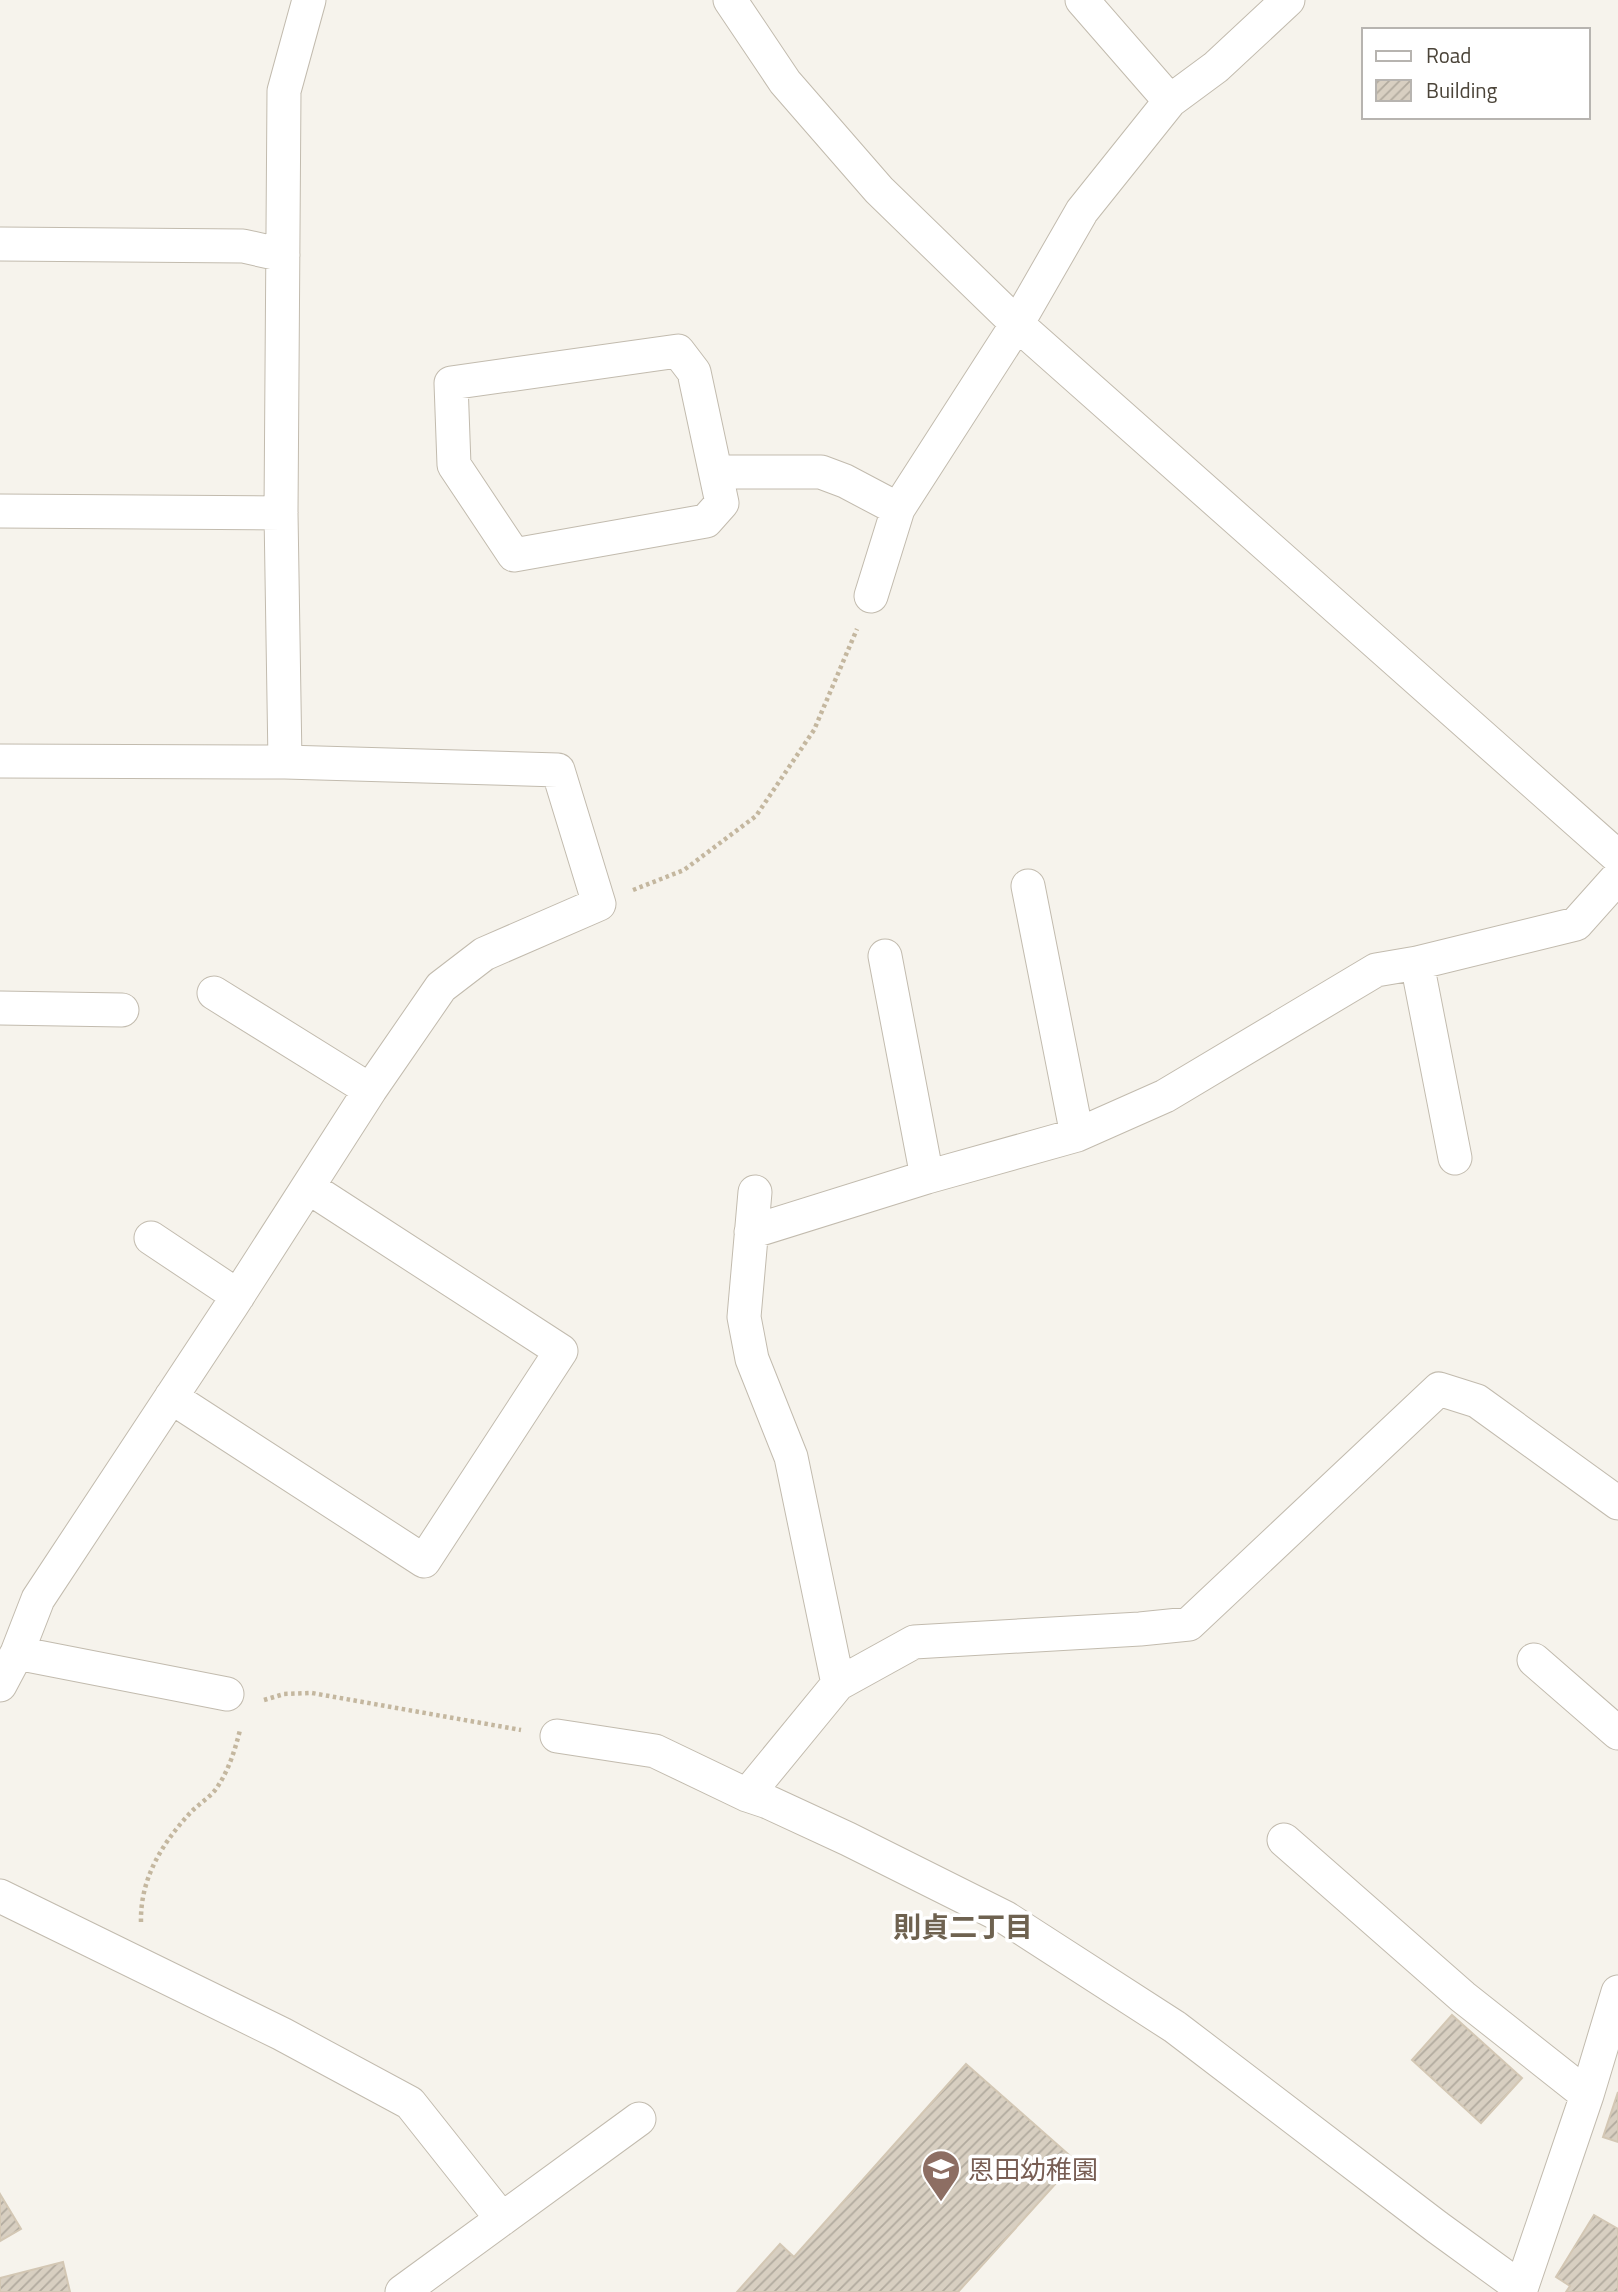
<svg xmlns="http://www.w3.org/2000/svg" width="1618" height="2292" font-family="'Titillium Web','Noto Sans JP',sans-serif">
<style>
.building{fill:url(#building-hatch);stroke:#d3c7b4;stroke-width:2}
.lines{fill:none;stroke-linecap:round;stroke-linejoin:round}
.minor-casing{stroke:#c2bbae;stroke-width:35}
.path{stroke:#c4b79f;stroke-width:4.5;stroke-dasharray:3.5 3.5;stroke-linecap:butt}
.minor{stroke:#fff;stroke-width:33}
.labels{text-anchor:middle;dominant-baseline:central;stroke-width:7;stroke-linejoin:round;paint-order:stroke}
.education-label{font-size:26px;fill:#785e54;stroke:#fff;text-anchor:start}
.neighbourhood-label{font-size:28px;font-weight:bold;fill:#6e6250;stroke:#fff}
</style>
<defs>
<pattern id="building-hatch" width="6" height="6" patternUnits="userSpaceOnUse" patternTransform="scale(1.75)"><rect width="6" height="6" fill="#d8cfc1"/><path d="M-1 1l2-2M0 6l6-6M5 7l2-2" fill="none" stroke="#b1aa9e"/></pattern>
</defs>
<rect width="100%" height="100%" fill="#f6f3ec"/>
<!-- building -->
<path class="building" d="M 1452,2015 L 1522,2078 L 1481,2123 L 1412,2060 Z
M 966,2064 L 1076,2161 L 958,2292 L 737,2292 L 780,2244 L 794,2257 Z
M 1618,2092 L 1618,2142 L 1603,2137 Z
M 0,2194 L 21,2229 L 0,2241 Z
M 1594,2215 L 1618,2229 L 1618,2292 L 1566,2292 L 1570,2286 L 1556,2277 Z
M 63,2262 L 70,2292 L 0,2292 L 0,2278 Z"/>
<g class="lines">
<defs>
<path id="minor" d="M 730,0 L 785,82 L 879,190 L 1017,324 L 1618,857
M 1082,0 L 1170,101
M 0,244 L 243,246 L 283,255
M 678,351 L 694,372 L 722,503 L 706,521 L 514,555 L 454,465 L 451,383 Z
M 717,472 L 821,472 L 845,481 L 898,509
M 0,511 L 281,513
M 871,596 L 898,509 L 1017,324 L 1082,211 L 1170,101 L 1216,67 L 1288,0
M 0,761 L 285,762 L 558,770 L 599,904 L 484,954 L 441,987 L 370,1090 L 232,1305 L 38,1599 L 17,1653 L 0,1685
M 285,762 L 281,513 L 284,91 L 309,0
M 1028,886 L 1077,1135
M 885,956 L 927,1177
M 1417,963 L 1455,1158
M 214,993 L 370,1090
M 0,1008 L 122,1010
M 755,1192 L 744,1317 L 752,1359 L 791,1457 L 838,1684
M 751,1232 L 927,1177 L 1077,1135 L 1165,1096 L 1376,970 L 1417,963 L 1576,924 L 1618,877
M 151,1238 L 238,1296
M 171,1397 L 424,1561 L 561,1351 L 308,1187
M 17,1653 L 227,1694
M 1534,1660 L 1618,1733
M 557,1736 L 655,1751 L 747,1795 L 768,1802 L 848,1839 L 1006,1918 L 1175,2027 L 1437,2227 L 1521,2288
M 747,1795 L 838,1684 L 914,1642 L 1140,1629 L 1189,1624 L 1439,1389 L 1477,1401 L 1618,1503
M 1284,1840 L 1463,1997 L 1587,2095
M 0,1896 L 282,2034 L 410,2103 L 502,2219
M 402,2292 L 639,2119
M 1520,2292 L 1587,2095 L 1618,1992"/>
</defs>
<!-- minor casing -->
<use href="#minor" class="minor-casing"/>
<!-- path -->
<path class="path" d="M 633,890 L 684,870 L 756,816 L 814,730 L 857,629
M 264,1700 L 284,1694 L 312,1693 L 521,1730
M 141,1922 C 140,1879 162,1843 191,1812 C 200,1803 212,1796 218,1786 C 229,1769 235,1750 240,1730"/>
<!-- minor -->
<use href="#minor" class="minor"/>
</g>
<!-- icons -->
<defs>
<symbol id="school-pin" viewBox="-11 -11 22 30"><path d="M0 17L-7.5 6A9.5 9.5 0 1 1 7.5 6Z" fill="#8d6e63" stroke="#fff"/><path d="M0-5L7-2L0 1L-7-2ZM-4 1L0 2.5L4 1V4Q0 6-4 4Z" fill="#fff"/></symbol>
</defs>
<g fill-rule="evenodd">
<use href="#school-pin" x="919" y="2147" width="44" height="60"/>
</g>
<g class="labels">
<!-- education labels -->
<g class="education-label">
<text x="968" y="2169">恩田幼稚園</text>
</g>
<!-- neighbourhood labels -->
<g class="neighbourhood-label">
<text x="963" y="1926">則貞二丁目</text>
</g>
</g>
<!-- legend -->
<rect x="1362" y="28" width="228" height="91" fill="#ffffff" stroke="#b7b4b0" stroke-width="2"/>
<rect x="1376" y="51" width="35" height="10" fill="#ffffff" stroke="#b7b4b0" stroke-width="2"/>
<text x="1426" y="63" font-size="21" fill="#4b4439">Road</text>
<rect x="1376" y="80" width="35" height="21" fill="url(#building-hatch)" stroke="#b7b4b0" stroke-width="2"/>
<text x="1426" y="98" font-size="21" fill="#4b4439">Building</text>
</svg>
